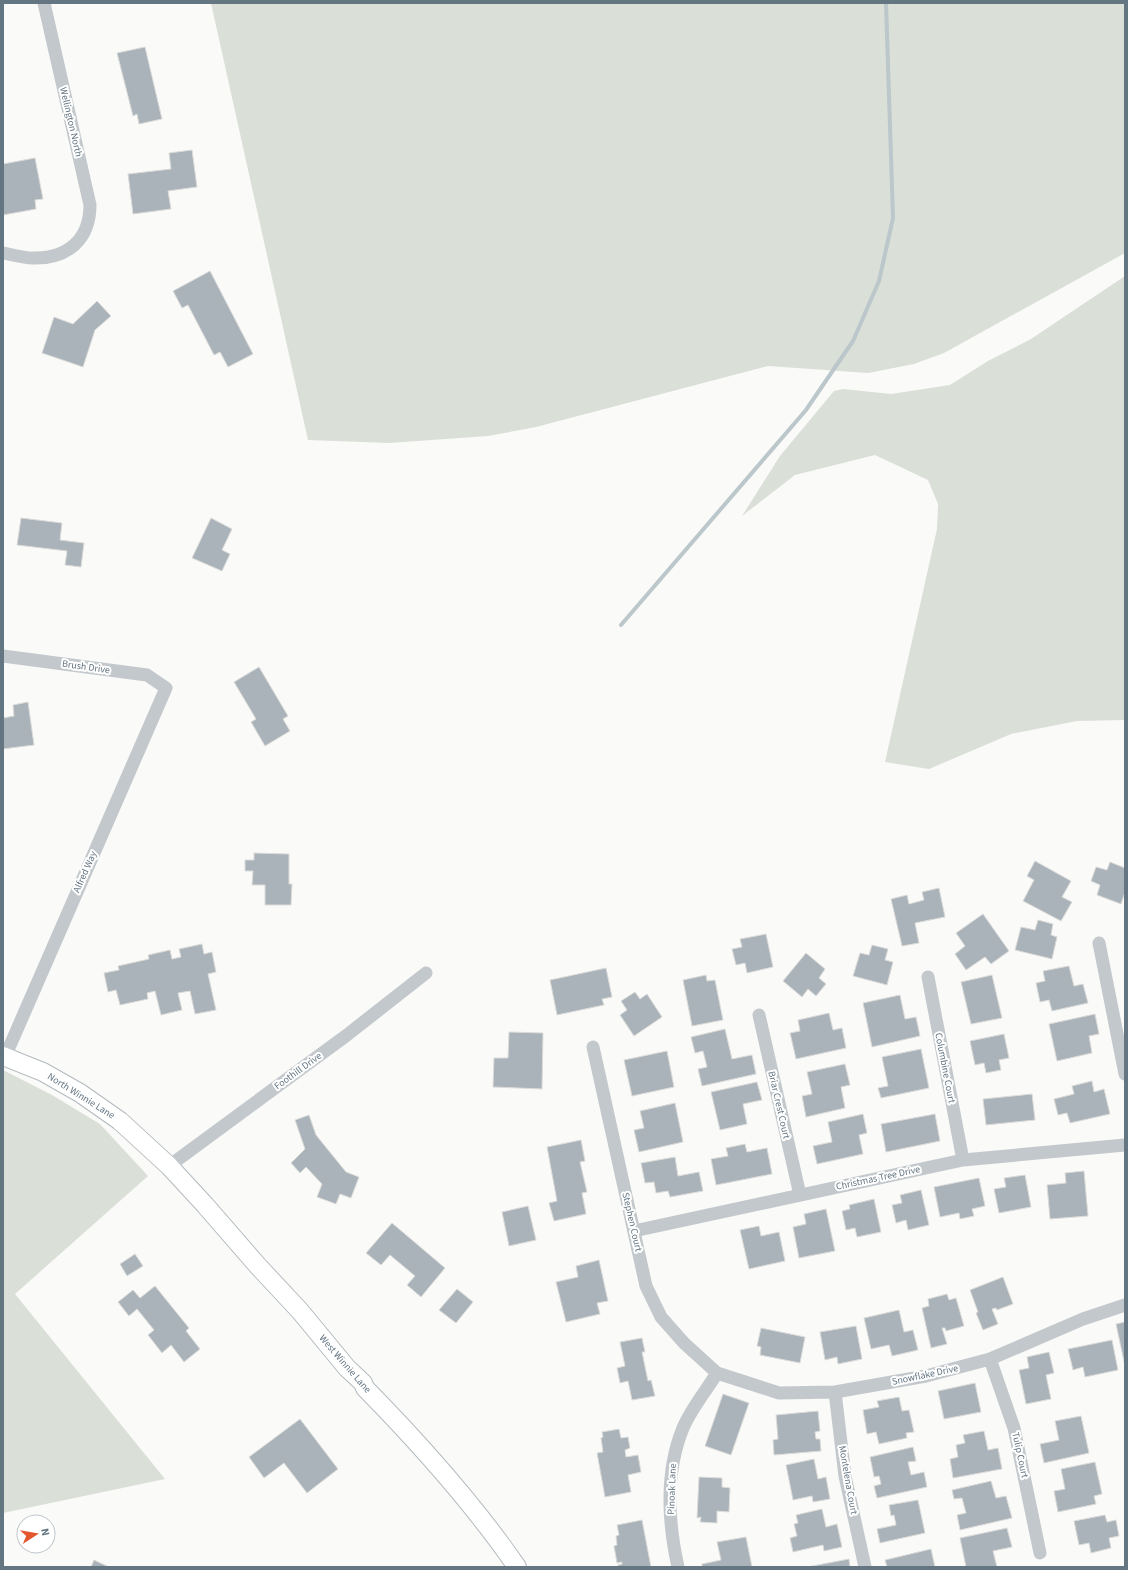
<svg xmlns="http://www.w3.org/2000/svg" width="1128" height="1570" font-family="'Source Sans 3',sans-serif">
<style>
.green{fill:#dadfd7}
.lines{fill:none;stroke-linecap:round;stroke-linejoin:round}
.stream{stroke:#bbc7cb;stroke-width:4}
.building{fill:#aab3b9;stroke:#dcdcda}
.secondary-casing{stroke:#b3babf;stroke-width:20}
.street{stroke:#c3c8cc;stroke-width:13}
.secondary{stroke:#fff;stroke-width:18}
.labels{text-anchor:middle;dominant-baseline:central;stroke-width:4;stroke-linejoin:round;paint-order:stroke}
.street-label{font-size:10px;fill:#657683;stroke:#fff}
</style>
<rect width="100%" height="100%" fill="#fafaf8"/>
<!-- green -->
<path class="green" d="M 211,3 L 1125,3 L 1125,253 L 944,353 L 914,364 L 868,373 L 768,366 L 536,427 L 488,436 L 389,443 L 308,440 Z
M 1125,276 L 1125,720 L 1077,721 L 1011,734 L 929,769 L 885,762 L 937,529 L 938,504 L 928,480 L 875,455 L 795,475 L 742,516 L 780,456 L 834,391 L 843,389 L 891,394 L 950,385 L 988,361 L 1031,339 Z
M 3,1070 L 52,1095 L 100,1124 L 148,1176 L 15,1294 L 165,1479 L 3,1513 Z"/>
<g class="lines">
<!-- stream -->
<path class="stream" d="M 621,625 L 806,410 L 853,341 L 879,281 L 893,218 L 886,3"/>
</g>
<!-- building -->
<path class="building" d="M 145,47 L 162,119 L 139,124 L 137,114 L 133,116 L 117,53 Z
M 192,150 L 197,187 L 168,191 L 171,209 L 133,214 L 128,174 L 171,169 L 169,153 Z
M 35,158 L 43,199 L 35,200 L 36,209 L 3,215 L 3,164 Z
M 210,271 L 253,354 L 228,367 L 220,352 L 214,355 L 188,305 L 182,308 L 173,291 Z
M 97,301 L 111,316 L 95,330 L 83,367 L 42,353 L 54,317 L 73,324 Z
M 21,518 L 62,523 L 60,540 L 84,543 L 81,567 L 65,565 L 67,551 L 17,545 Z
M 211,518 L 232,529 L 222,550 L 230,554 L 222,571 L 192,558 Z
M 259,667 L 288,716 L 283,719 L 290,731 L 265,746 L 251,722 L 256,719 L 234,682 Z
M 28,702 L 34,745 L 3,749 L 3,718 L 14,716 L 13,705 Z
M 254,853 L 289,854 L 289,884 L 292,884 L 291,905 L 265,905 L 265,885 L 252,885 L 253,871 L 245,871 L 245,860 L 254,860 Z
M 1035,861 L 1071,881 L 1062,897 L 1072,902 L 1061,921 L 1023,901 L 1034,880 L 1027,876 Z
M 1110,862 L 1125,868 L 1125,892 L 1121,904 L 1097,895 L 1100,885 L 1091,881 L 1096,867 L 1107,870 Z
M 939,888 L 945,917 L 915,923 L 919,943 L 902,946 L 891,899 L 907,895 L 909,904 L 924,900 L 922,892 Z
M 983,914 L 1009,951 L 991,964 L 985,957 L 966,970 L 955,954 L 965,946 L 956,933 Z
M 1038,920 L 1053,924 L 1051,935 L 1057,937 L 1052,959 L 1015,950 L 1021,927 L 1035,930 Z
M 766,934 L 773,967 L 747,973 L 745,963 L 736,965 L 732,949 L 742,947 L 740,939 Z
M 202,944 L 204,954 L 212,952 L 216,972 L 208,974 L 216,1010 L 195,1014 L 190,991 L 178,993 L 182,1010 L 161,1015 L 155,991 L 147,993 L 148,999 L 120,1005 L 116,990 L 108,992 L 104,973 L 119,970 L 118,966 L 149,959 L 148,955 L 170,950 L 172,959 L 181,957 L 179,949 Z
M 872,945 L 888,949 L 885,960 L 893,962 L 887,985 L 853,976 L 860,953 L 869,955 Z
M 806,953 L 825,969 L 819,978 L 826,984 L 816,996 L 808,989 L 802,997 L 783,981 Z
M 1069,966 L 1074,986 L 1083,984 L 1088,1003 L 1052,1011 L 1049,1000 L 1040,1002 L 1036,983 L 1045,981 L 1043,971 Z
M 606,968 L 612,997 L 602,999 L 604,1005 L 557,1015 L 550,980 Z
M 706,975 L 707,981 L 715,980 L 723,1020 L 692,1026 L 683,980 Z
M 992,975 L 1002,1018 L 971,1024 L 961,982 Z
M 635,992 L 640,999 L 647,994 L 662,1017 L 634,1036 L 620,1015 L 627,1010 L 621,1001 Z
M 900,995 L 905,1019 L 916,1017 L 920,1036 L 872,1047 L 863,1003 Z
M 829,1013 L 833,1030 L 842,1028 L 846,1048 L 796,1059 L 790,1033 L 800,1031 L 798,1020 Z
M 1095,1014 L 1099,1034 L 1089,1036 L 1092,1053 L 1057,1061 L 1049,1024 Z
M 725,1029 L 732,1059 L 752,1055 L 756,1074 L 702,1086 L 698,1069 L 707,1067 L 703,1051 L 695,1053 L 691,1037 Z
M 509,1032 L 543,1033 L 542,1089 L 493,1087 L 494,1058 L 508,1058 Z
M 1004,1034 L 1009,1058 L 999,1060 L 1001,1070 L 986,1073 L 984,1063 L 975,1065 L 970,1041 Z
M 921,1049 L 929,1088 L 881,1098 L 878,1088 L 888,1086 L 882,1057 Z
M 667,1051 L 674,1087 L 632,1096 L 624,1060 Z
M 845,1064 L 850,1085 L 841,1087 L 845,1108 L 806,1117 L 802,1096 L 812,1094 L 807,1072 Z
M 1092,1081 L 1094,1092 L 1104,1089 L 1110,1114 L 1070,1123 L 1067,1113 L 1058,1115 L 1054,1099 L 1074,1094 L 1072,1086 Z
M 757,1082 L 762,1100 L 743,1104 L 747,1124 L 720,1130 L 711,1092 Z
M 1032,1094 L 1035,1120 L 986,1125 L 983,1099 Z
M 675,1103 L 683,1142 L 639,1152 L 634,1130 L 644,1128 L 640,1111 Z
M 863,1114 L 867,1133 L 859,1135 L 863,1154 L 817,1164 L 813,1146 L 832,1142 L 828,1122 Z
M 935,1114 L 940,1141 L 886,1152 L 881,1124 Z
M 309,1115 L 316,1135 L 346,1172 L 359,1177 L 351,1198 L 340,1194 L 336,1204 L 317,1197 L 322,1184 L 306,1167 L 300,1173 L 291,1163 L 305,1149 L 295,1120 Z
M 581,1140 L 585,1161 L 580,1162 L 587,1192 L 582,1193 L 586,1214 L 554,1221 L 549,1203 L 557,1201 L 547,1147 Z
M 745,1144 L 747,1152 L 767,1148 L 772,1174 L 716,1185 L 711,1159 L 728,1156 L 726,1148 Z
M 675,1157 L 678,1176 L 699,1172 L 703,1191 L 670,1197 L 668,1191 L 656,1193 L 654,1182 L 645,1183 L 641,1163 Z
M 1084,1171 L 1088,1216 L 1050,1219 L 1047,1185 L 1066,1183 L 1065,1173 Z
M 1025,1175 L 1031,1207 L 999,1213 L 994,1189 L 1006,1187 L 1004,1178 Z
M 979,1178 L 985,1206 L 972,1209 L 974,1216 L 960,1219 L 959,1213 L 940,1217 L 934,1187 Z
M 921,1190 L 929,1225 L 908,1230 L 906,1220 L 896,1223 L 892,1205 L 902,1203 L 900,1195 Z
M 874,1199 L 881,1232 L 857,1237 L 855,1228 L 846,1230 L 842,1211 L 850,1209 L 849,1205 Z
M 528,1206 L 536,1240 L 509,1246 L 502,1212 Z
M 826,1209 L 835,1251 L 799,1258 L 793,1227 L 806,1224 L 804,1214 Z
M 392,1223 L 445,1268 L 421,1297 L 407,1285 L 415,1276 L 390,1255 L 381,1265 L 366,1253 Z
M 759,1226 L 761,1236 L 779,1232 L 785,1261 L 749,1269 L 740,1230 Z
M 135,1254 L 143,1266 L 127,1276 L 120,1264 Z
M 599,1260 L 608,1301 L 597,1303 L 600,1314 L 566,1322 L 556,1282 L 578,1277 L 576,1266 Z
M 1003,1277 L 1013,1304 L 997,1310 L 996,1308 L 992,1309 L 998,1324 L 983,1330 L 976,1313 L 978,1312 L 970,1290 Z
M 155,1286 L 189,1328 L 186,1331 L 200,1349 L 184,1362 L 171,1345 L 162,1353 L 148,1335 L 154,1330 L 137,1309 L 129,1316 L 118,1302 L 133,1290 L 140,1298 Z
M 457,1289 L 473,1302 L 456,1323 L 439,1310 Z
M 947,1294 L 949,1300 L 956,1298 L 964,1326 L 946,1331 L 945,1328 L 942,1328 L 947,1344 L 931,1348 L 922,1308 L 929,1306 L 928,1299 Z
M 899,1310 L 904,1332 L 913,1330 L 918,1350 L 892,1356 L 889,1345 L 871,1349 L 864,1318 Z
M 1125,1322 L 1125,1366 L 1116,1324 Z
M 856,1326 L 862,1359 L 838,1364 L 837,1357 L 825,1360 L 820,1332 Z
M 761,1328 L 805,1337 L 800,1363 L 760,1355 L 761,1347 L 757,1346 Z
M 642,1338 L 645,1352 L 642,1352 L 648,1381 L 651,1380 L 655,1396 L 632,1400 L 628,1381 L 620,1383 L 617,1368 L 625,1366 L 620,1342 Z
M 1112,1340 L 1118,1370 L 1085,1377 L 1083,1367 L 1073,1370 L 1068,1349 Z
M 1049,1352 L 1054,1373 L 1046,1375 L 1051,1399 L 1026,1404 L 1019,1370 L 1029,1368 L 1027,1357 Z
M 975,1383 L 981,1412 L 944,1419 L 938,1391 Z
M 723,1394 L 749,1403 L 731,1455 L 705,1446 Z
M 899,1397 L 902,1411 L 909,1410 L 914,1432 L 906,1433 L 907,1438 L 879,1444 L 876,1432 L 867,1434 L 863,1410 L 879,1407 L 877,1401 Z
M 818,1411 L 820,1431 L 815,1432 L 816,1439 L 820,1439 L 821,1451 L 774,1455 L 773,1440 L 778,1439 L 776,1415 Z
M 1081,1416 L 1089,1453 L 1044,1463 L 1040,1444 L 1059,1440 L 1055,1421 Z
M 300,1419 L 338,1469 L 307,1493 L 284,1463 L 264,1478 L 249,1457 Z
M 619,1429 L 621,1438 L 628,1437 L 630,1448 L 625,1450 L 626,1457 L 638,1455 L 641,1472 L 628,1475 L 631,1492 L 605,1497 L 597,1453 L 603,1452 L 601,1438 L 603,1437 L 602,1432 Z
M 984,1431 L 988,1450 L 998,1448 L 1002,1469 L 953,1478 L 950,1459 L 958,1457 L 956,1445 L 965,1443 L 963,1435 Z
M 913,1447 L 916,1461 L 908,1462 L 911,1475 L 924,1472 L 927,1487 L 877,1498 L 874,1486 L 881,1484 L 879,1476 L 874,1477 L 870,1457 Z
M 814,1459 L 818,1479 L 826,1477 L 830,1499 L 813,1502 L 812,1496 L 793,1500 L 786,1465 Z
M 1095,1462 L 1102,1494 L 1094,1496 L 1096,1504 L 1058,1512 L 1054,1491 L 1065,1489 L 1061,1469 Z
M 699,1477 L 722,1478 L 722,1487 L 730,1488 L 729,1512 L 717,1511 L 717,1523 L 700,1522 L 701,1517 L 697,1518 Z
M 991,1481 L 996,1498 L 1006,1496 L 1012,1518 L 960,1530 L 957,1515 L 966,1513 L 962,1498 L 954,1499 L 952,1490 Z
M 918,1500 L 925,1533 L 880,1543 L 877,1529 L 896,1525 L 894,1515 L 891,1516 L 889,1505 Z
M 822,1509 L 826,1527 L 837,1524 L 842,1547 L 824,1551 L 823,1545 L 793,1552 L 790,1538 L 797,1536 L 794,1524 L 798,1523 L 796,1515 Z
M 1105,1515 L 1107,1522 L 1116,1520 L 1119,1536 L 1109,1538 L 1111,1548 L 1091,1553 L 1089,1543 L 1079,1545 L 1074,1521 Z
M 642,1520 L 651,1567 L 618,1567 L 618,1565 L 622,1564 L 622,1562 L 617,1563 L 614,1546 L 617,1545 L 616,1536 L 619,1535 L 617,1525 Z
M 1007,1528 L 1012,1547 L 993,1551 L 997,1567 L 966,1567 L 960,1538 Z
M 746,1537 L 752,1567 L 702,1567 L 702,1564 L 721,1560 L 717,1542 Z
M 931,1549 L 935,1567 L 887,1567 L 885,1560 Z
M 849,1559 L 850,1567 L 807,1567 Z
M 94,1560 L 109,1567 L 91,1567 Z"/>
<g class="lines">
<defs>
<path id="secondary" d="M 3,1056 L 43,1072 L 80,1093 L 120,1121 L 169,1166 L 205,1205 L 258,1266 L 300,1311 L 347,1368 L 363,1383 L 365,1388 C 419,1443 473,1503 517,1567"/>
</defs>
<!-- secondary casing -->
<use href="#secondary" class="secondary-casing"/>
<!-- street -->
<path class="street" d="M 3,253 C 13,255 24,258 33,258 C 68,259 90,239 90,205 L 44,3
M 3,656 L 147,675 L 166,688 L 5,1057
M 1099,943 L 1125,1074
M 928,977 L 963,1160
M 759,1015 L 800,1195
M 593,1047 L 646,1286 L 661,1317 L 684,1343 L 717,1373 L 779,1393 L 835,1392 L 926,1376 L 990,1359 L 1083,1319 L 1125,1305
M 169,1166 L 347,1035 L 426,973
M 634,1231 L 963,1160 L 1125,1145
M 990,1359 L 1014,1428 L 1040,1553
M 835,1392 L 845,1476 L 865,1567
M 678,1567 C 668,1522 665,1472 683,1428 C 691,1409 706,1391 717,1373"/>
<!-- secondary -->
<use href="#secondary" class="secondary"/>
</g>
<g class="labels">
<!-- street labels -->
<g class="street-label">
<text transform="translate(71 122) rotate(77)">Wellington North</text>
<text transform="translate(86 667) rotate(8)">Brush Drive</text>
<text transform="translate(85 872) rotate(-66)">Alfred Way</text>
<text transform="translate(945 1068) rotate(79)">Columbine Court</text>
<text transform="translate(298 1071) rotate(-36)">Foothill Drive</text>
<text transform="translate(81 1096) rotate(32)">North Winnie Lane</text>
<text transform="translate(779 1105) rotate(77)">Briar Crest Court</text>
<text transform="translate(878 1178) rotate(-12)">Christmas Tree Drive</text>
<text transform="translate(632 1222) rotate(77)">Stephen Court</text>
<text transform="translate(345 1364) rotate(49)">West Winnie Lane</text>
<text transform="translate(925 1375) rotate(-12)">Snowflake Drive</text>
<text transform="translate(1020 1455) rotate(78)">Tulip Court</text>
<text transform="translate(848 1480) rotate(80)">Montelena Court</text>
<text transform="translate(672 1489) rotate(-88)">Pinoak Lane</text>
</g>
</g>
<!-- border -->
<rect width="1128" height="1570" fill="none" stroke="#657683" stroke-width="8"/>
<!-- north arrow -->
<g transform="translate(36 1534) rotate(78)"><circle r="19" fill="#ffffff" stroke="#c1c8cd"/>
<path d="M0-3L7 15L0 10L-7 15Z" fill="#e4572e"/>
<text y="-6" font-size="11" font-weight="bold" text-anchor="middle" fill="#657683">N</text>
</g>
</svg>
